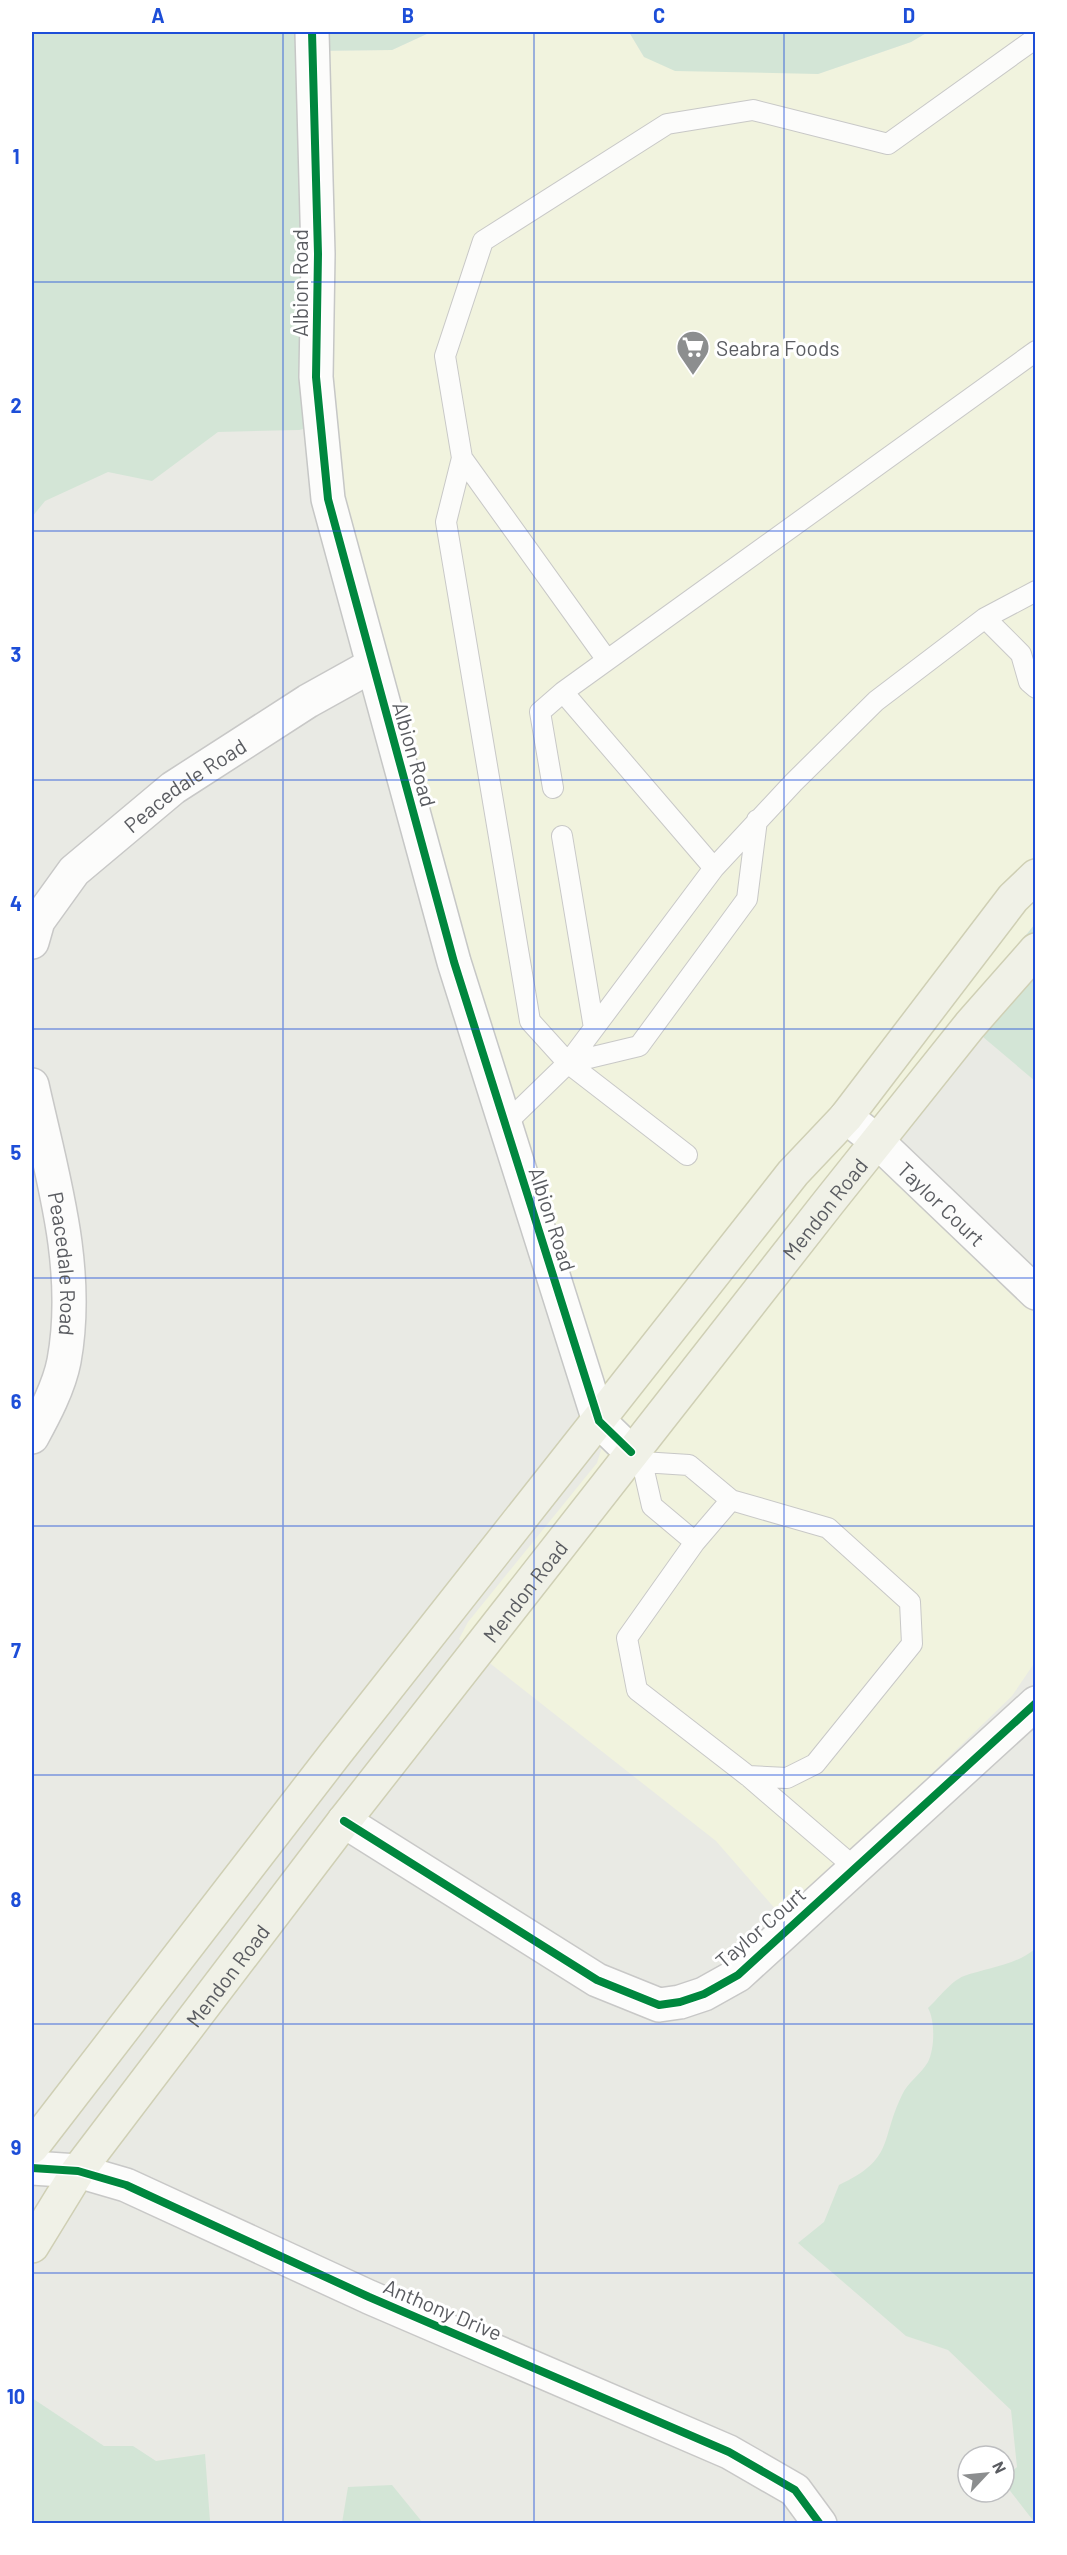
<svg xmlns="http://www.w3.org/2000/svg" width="1067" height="2555" font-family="Barlow,sans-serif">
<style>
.commercial{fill:#f1f3de}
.green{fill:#d3e5d6}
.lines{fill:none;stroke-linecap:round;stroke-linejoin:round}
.lane-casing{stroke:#c8c8c7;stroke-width:22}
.street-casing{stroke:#c8c8c7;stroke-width:36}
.secondary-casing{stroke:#c6c7c6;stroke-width:36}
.primary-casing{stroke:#cfcfb4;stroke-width:36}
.lane{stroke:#fcfcfb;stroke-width:20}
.street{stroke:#fcfcfb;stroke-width:33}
.secondary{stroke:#fcfcfb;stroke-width:33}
.primary{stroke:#f0f1e7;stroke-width:33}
.cycleway-casing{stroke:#fff;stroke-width:11}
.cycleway{stroke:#00873e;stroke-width:8}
.grid{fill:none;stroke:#1d4ed8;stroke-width:1.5;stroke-opacity:0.55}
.labels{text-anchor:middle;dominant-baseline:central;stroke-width:6;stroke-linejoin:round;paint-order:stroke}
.street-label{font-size:21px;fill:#5a5c61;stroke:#fff}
.poi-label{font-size:21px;fill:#5a5c61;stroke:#fff;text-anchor:start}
.neatline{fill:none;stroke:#1d4ed8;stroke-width:2}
.grid-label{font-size:20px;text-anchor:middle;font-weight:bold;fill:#1d4ed8}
</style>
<rect width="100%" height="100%" fill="#e9eae4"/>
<!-- commercial -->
<path class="commercial" d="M 431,32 L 629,32 L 644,57 L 818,74 L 911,42 L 928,32 L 1035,32 L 1035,924 L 867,1126 L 1035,1307 L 1035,1662 L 1012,1696 L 787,1913 L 778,1912 L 716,1841 L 459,1639 L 468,1622 L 597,1463 L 602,1447 L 433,929 L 358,679 L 304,51 L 392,50 Z"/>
<!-- green -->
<path class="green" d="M 32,32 L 431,32 L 392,50 L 305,51 L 308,428 L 299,430 L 218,432 L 152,481 L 108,472 L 45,501 L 32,517 Z
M 629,32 L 928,32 L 911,42 L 818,74 L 675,71 L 644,57 Z
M 1035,924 L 1035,1081 L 970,1026 L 989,981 Z
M 1035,1949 L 1035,2523 L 1004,2483 L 1004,2478 L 1017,2467 L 1011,2410 L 948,2350 L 906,2336 L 798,2243 L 824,2222 L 839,2185 C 895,2159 880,2140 902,2095 C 908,2082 921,2074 928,2062 C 935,2048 935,2020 928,2008 C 938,1999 951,1981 964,1976 C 987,1968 1016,1965 1035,1949 Z
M 32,2398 L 104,2446 L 133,2446 L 156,2461 L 205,2454 L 210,2521 L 214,2523 L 32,2523 Z
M 392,2485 L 423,2523 L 342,2523 L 348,2487 Z"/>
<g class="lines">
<defs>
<path id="lane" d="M 462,458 L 446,522 L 530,1021 L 568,1063 L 687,1155
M 985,618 L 1021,654 L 1029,682 L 1036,688
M 607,660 L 462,458 L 445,356 L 483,241 L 667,124 L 753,110 L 888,144 L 1036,38
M 553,788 L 540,712 L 563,692
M 562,836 L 594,1028
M 714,868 L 563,692 L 1036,351
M 568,1063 L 639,1046 L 747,899 L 757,820
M 504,1125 L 568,1063 L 714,868 L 793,783 L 876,701 L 985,618 L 1036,591
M 631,1452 L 642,1462 L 652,1506 L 695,1542 L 627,1638 L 637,1690 L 748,1776 L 787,1778 L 815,1764 L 912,1644 L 910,1602 L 828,1528 L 731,1500 L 689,1465 L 642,1462
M 695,1542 L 731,1500
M 748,1776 L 854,1867"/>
<g id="street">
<path id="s1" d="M 32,942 L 38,921 L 74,871 L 173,788 L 308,701 L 371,666"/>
<path id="s2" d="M 32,1085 C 52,1175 81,1268 64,1361 C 59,1387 44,1415 32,1437"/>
<path id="s3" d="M 846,1117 L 878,1142 L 1036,1293"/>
<path d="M 344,1821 L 597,1980 L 659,2005 L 680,2002 L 704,1994 L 738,1975 L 1036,1703"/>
<path d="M 32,2168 L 78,2171 L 126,2185 L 369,2297 L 729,2452 L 795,2490 L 820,2524"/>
</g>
<path id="secondary" d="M 312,32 L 318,254 L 316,377 L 328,499 L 454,962 L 599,1421 L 631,1452"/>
<g id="primary">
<path d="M 32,2147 L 335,1754 L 793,1173 L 846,1117 L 1013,898 L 1036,876"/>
<path id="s4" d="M 32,2246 L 78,2171 L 344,1821 L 828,1203 L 970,1025 L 1036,950"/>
</g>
</defs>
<!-- lane casing -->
<use href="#lane" class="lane-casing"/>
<!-- street casing -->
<use href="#street" class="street-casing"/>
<!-- secondary casing -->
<use href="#secondary" class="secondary-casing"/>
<!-- primary casing -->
<use href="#primary" class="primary-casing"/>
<!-- lane -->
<use href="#lane" class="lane"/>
<!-- street -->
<use href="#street" class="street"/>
<!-- secondary -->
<use href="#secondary" class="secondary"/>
<!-- primary -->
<use href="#primary" class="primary"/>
<defs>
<path id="cycleway" d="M 312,32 L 318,254 L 316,377 L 328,499 L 454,962 L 599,1421 L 631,1452
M 344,1821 L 597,1980 L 659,2005 L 680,2002 L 704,1994 L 738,1975 L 1036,1703
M 32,2168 L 78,2171 L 126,2185 L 369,2297 L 729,2452 L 795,2490 L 820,2524"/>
</defs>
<!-- cycleway casing -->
<use href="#cycleway" class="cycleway-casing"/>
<!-- cycleway -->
<use href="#cycleway" class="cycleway"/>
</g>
<!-- grid -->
<path class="grid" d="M 283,32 L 283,2524M 534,32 L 534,2524M 784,32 L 784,2524M 32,282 L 1036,282M 32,531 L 1036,531M 32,780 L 1036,780M 32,1029 L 1036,1029M 32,1278 L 1036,1278M 32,1526 L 1036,1526M 32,1775 L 1036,1775M 32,2024 L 1036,2024M 32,2273 L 1036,2273"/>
<!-- icons -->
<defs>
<symbol id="supermarket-pin" viewBox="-11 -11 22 30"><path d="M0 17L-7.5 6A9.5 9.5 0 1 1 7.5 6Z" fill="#8c8e8f" stroke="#fff"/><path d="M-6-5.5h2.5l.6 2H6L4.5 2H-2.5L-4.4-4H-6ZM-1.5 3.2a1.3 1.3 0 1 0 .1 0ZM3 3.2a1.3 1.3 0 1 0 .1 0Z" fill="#fff"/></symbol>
</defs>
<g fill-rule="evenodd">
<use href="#supermarket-pin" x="674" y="328" width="38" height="52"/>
</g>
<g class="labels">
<!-- street labels -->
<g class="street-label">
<text transform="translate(299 283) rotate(-90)">Albion Road</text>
<text transform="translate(415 754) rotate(74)">Albion Road</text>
<text stroke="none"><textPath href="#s1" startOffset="224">Peacedale Road</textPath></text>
<text stroke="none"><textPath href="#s3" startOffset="129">Taylor Court</textPath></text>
<text stroke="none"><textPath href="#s4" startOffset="1306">Mendon Road</textPath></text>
<text transform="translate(553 1219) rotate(72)">Albion Road</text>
<text stroke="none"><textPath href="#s2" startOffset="182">Peacedale Road</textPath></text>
<text stroke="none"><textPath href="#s4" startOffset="820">Mendon Road</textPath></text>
<text transform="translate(760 1927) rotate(-41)">Taylor Court</text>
<text stroke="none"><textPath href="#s4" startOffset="334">Mendon Road</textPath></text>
<text transform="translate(443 2309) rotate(23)">Anthony Drive</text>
</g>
<!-- poi labels -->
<g class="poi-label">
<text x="716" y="347">Seabra Foods</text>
</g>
</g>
<!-- border -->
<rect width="1067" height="2555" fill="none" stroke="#ffffff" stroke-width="66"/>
<!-- north arrow -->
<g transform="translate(986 2474) rotate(64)"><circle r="28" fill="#ffffff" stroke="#bdbec0" stroke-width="1.5"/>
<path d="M0-4.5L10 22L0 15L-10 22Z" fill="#8c8e8f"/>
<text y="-9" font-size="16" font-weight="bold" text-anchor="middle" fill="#5a5c61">N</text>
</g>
<rect x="33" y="33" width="1001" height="2489" class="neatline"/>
<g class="grid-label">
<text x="158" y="23">A</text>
<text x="408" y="23">B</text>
<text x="659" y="23">C</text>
<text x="909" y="23">D</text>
<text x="16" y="164">1</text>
<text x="16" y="413">2</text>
<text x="16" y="662">3</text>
<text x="16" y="911">4</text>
<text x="16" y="1160">5</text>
<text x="16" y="1409">6</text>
<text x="16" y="1658">7</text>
<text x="16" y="1907">8</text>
<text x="16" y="2155">9</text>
<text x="16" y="2404">10</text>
</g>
</svg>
